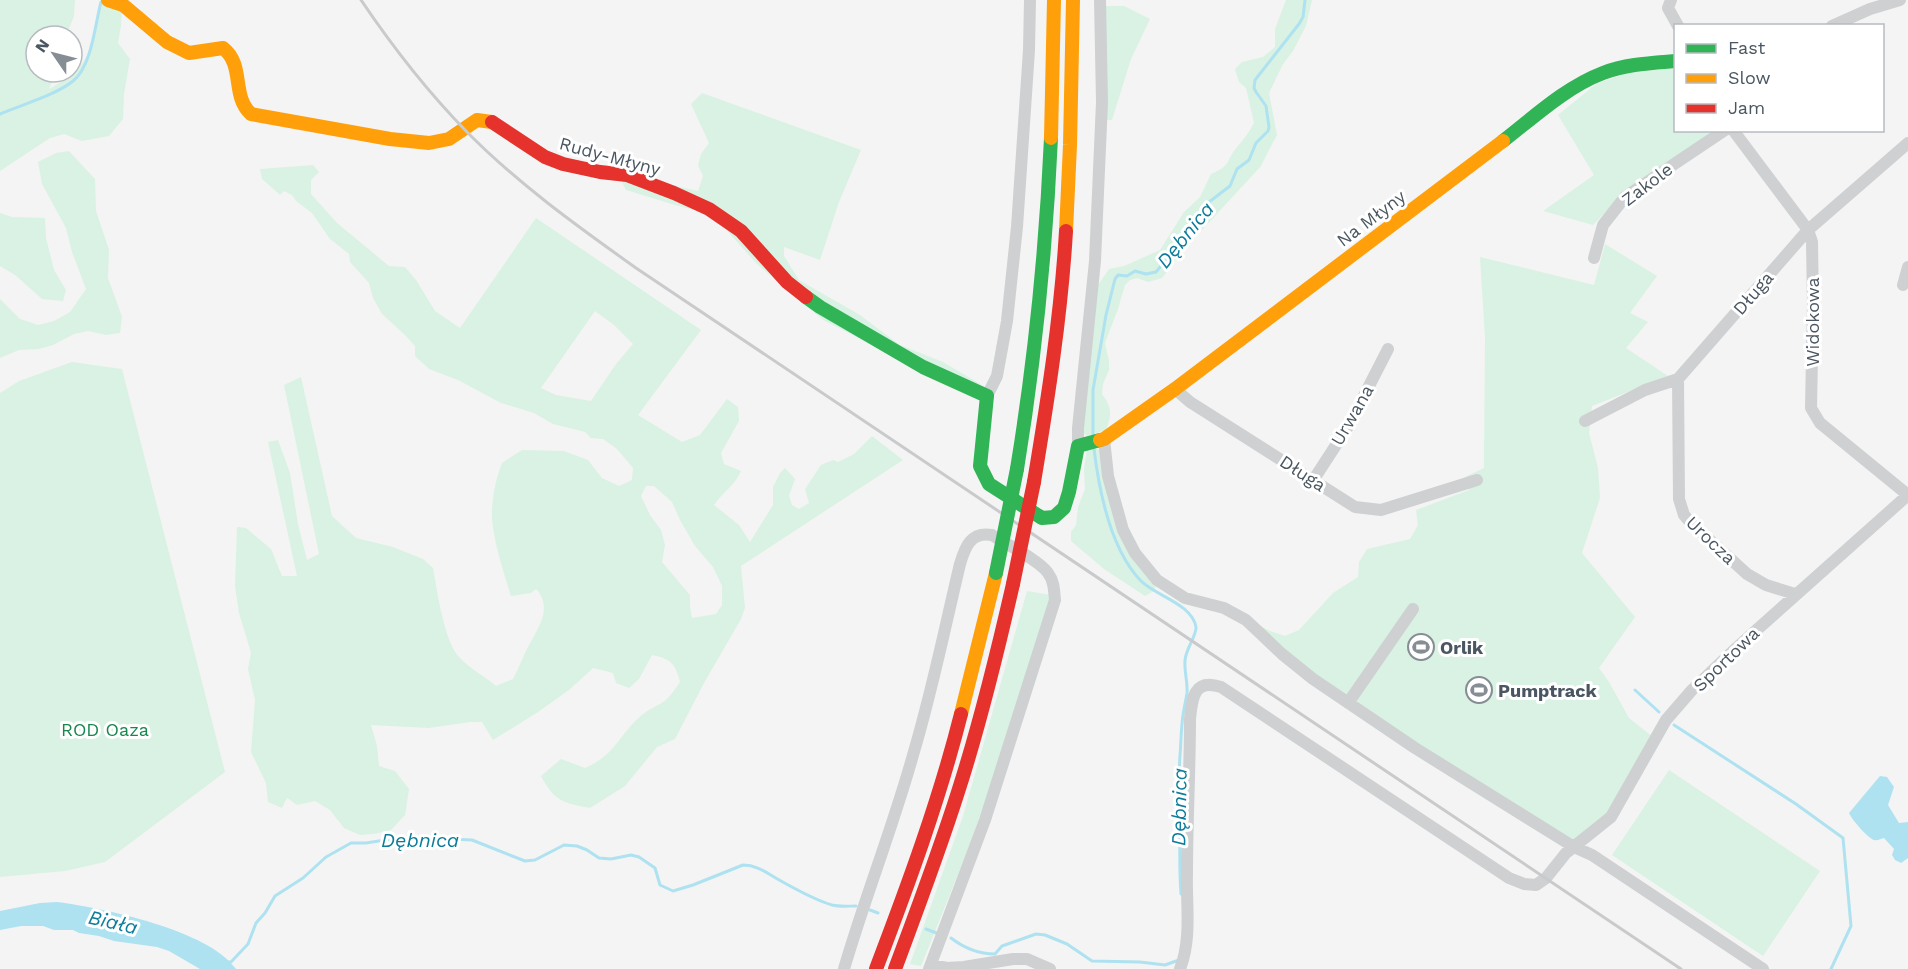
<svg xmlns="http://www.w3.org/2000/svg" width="1908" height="969" font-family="'Work Sans',sans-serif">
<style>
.green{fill:#d9f2e3;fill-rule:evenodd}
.water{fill:#aee2f0}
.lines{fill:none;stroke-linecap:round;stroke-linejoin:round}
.stream{stroke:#aee2f0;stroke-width:3}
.street{stroke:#ced0d2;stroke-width:12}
.fast{stroke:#30b455;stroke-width:14}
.slow{stroke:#ff9f0a;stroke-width:14}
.jam{stroke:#e5322d;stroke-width:14}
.rail{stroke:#c9cacc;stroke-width:3}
.fast-bridge{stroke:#30b455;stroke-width:14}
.jam-bridge{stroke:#e5322d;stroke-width:14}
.labels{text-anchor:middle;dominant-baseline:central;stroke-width:6;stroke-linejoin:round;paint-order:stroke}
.street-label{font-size:18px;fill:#4a5661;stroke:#fff}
.poi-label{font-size:18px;font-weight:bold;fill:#4a5661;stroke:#fff;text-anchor:start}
.park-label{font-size:18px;fill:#17864f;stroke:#fff}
.water-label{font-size:20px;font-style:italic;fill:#0c7c9b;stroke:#fff}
</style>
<rect width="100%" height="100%" fill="#f4f4f4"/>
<!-- green -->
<path class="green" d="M 0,0 L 75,0 L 74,16 L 66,36 L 36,36 L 36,72 L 56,72 L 49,89 C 92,67 94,44 102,0 L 122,9 L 121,26 L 118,43 L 130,59 L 124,94 L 123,119 L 109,136 L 82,141 L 64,134 L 50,138 L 0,171 Z
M 1286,0 L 1312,0 L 1306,26 L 1293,51 L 1283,64 L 1269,93 L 1277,135 L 1270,148 L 1261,166 L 1179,255 L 1162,278 L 1148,282 L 1137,278 L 1130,280 L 1125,285 L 1118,309 L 1105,343 L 1109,361 L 1109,370 L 1103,384 L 1102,394 C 1112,407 1112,415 1106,430 L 1087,436 L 1082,431 L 1098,285 L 1109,269 L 1124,266 L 1160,250 L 1184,212 L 1200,197 L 1211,174 C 1232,165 1225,162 1237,147 C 1244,139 1249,132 1254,123 L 1246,88 L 1239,82 L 1235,69 L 1242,62 L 1263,57 L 1275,47 L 1275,29 Z
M 1101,6 L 1124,6 L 1150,19 L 1131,59 L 1112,120 L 1102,120 Z
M 1675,68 L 1676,130 L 1720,131 L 1617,200 L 1593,225 L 1543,211 L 1594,175 L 1558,115 L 1596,84 L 1627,73 Z
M 702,93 L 861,150 L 839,202 L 820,260 L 784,247 L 784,256 L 799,280 L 860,315 L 900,345 L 943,362 L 982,385 L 898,358 L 823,320 L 757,264 L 721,224 L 698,211 L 675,205 L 626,190 L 619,176 L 671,185 L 698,191 L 703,176 L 698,165 L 701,154 L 709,143 L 691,104 Z
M 69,151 L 95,179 L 96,211 L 109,250 L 108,278 L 122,317 L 120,333 L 106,335 L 88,331 L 74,334 L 53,345 L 39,349 L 19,350 L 0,358 L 0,299 L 20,319 L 38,325 L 54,321 L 70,312 L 86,289 L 72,252 L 66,228 L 42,184 L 38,162 L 56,153 Z
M 313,165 L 319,172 L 311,180 L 311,194 L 337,223 L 389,266 L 405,267 L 416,280 L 435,311 L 460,328 L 536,218 L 701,330 L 638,415 L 682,442 L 700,435 L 727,399 L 738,407 L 739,421 L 721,453 L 724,464 L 741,471 C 735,485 723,492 714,505 L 739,525 L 750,542 L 773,505 L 773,487 L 780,473 L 785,468 L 795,479 L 789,496 L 792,505 L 799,509 L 809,503 L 805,489 L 821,465 L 833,460 L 838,462 L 854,454 L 872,436 L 903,460 L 741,566 L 745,608 L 741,619 L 704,683 L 675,739 L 657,747 L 625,786 L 590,808 C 563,803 554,801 541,776 L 561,759 L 585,768 C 617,754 618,735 642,715 C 649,709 658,706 666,700 C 671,695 676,688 680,682 C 675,663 671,659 652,655 L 639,679 L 629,688 L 616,683 L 613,673 L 593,668 L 569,690 L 538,712 L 493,740 L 482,722 L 470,722 L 429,728 L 371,725 L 377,746 L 379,766 L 395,771 L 409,789 L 405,815 L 391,830 L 374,834 L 360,835 L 344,828 L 330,810 L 315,801 L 297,805 L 287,798 L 282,808 L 268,802 L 266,783 L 251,752 L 255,700 L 248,669 L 251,653 L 239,613 L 235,586 L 237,527 L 246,528 L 271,549 L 282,576 L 297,576 L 268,442 L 278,440 L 290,473 L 298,524 L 307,560 L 319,554 L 284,385 L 301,377 L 332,516 L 356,538 L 393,547 L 423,559 L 433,568 C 437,590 444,641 459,657 C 469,668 484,676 496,686 L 513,679 C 519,668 523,656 529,645 C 539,627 553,607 536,589 L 531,593 L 511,596 C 504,573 492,537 492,514 C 492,496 496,479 502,463 L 522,450 L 564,451 L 588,460 L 602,478 L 619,486 L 632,480 L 633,468 L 617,449 L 603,439 L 591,438 L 585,432 L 553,424 L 534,413 L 501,403 L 458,380 L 429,369 L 415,356 L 415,346 L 405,335 L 382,314 L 373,298 L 369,283 L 350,262 L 349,254 L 330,239 L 312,213 L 296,201 L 292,195 L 284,191 L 280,195 L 262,179 L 260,169 ZM 595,311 L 614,325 L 633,344 L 616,364 L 591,401 L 556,395 L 541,388 ZM 646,486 L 654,486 L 672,502 L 680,520 L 695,546 L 713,567 L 722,586 L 722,605 L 716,614 L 692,618 L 690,607 L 690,595 L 662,562 L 665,545 L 661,530 L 650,515 L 641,496 Z
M 0,213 L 12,217 L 45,218 L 46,238 L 54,270 L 66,290 L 63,301 L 42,299 L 15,275 L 0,266 Z
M 1605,244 L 1657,276 L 1630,313 L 1648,322 L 1626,348 L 1668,376 L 1592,406 L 1589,433 L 1598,468 L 1600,498 L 1582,553 L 1635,617 L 1599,668 L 1609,682 L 1629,718 L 1653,737 L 1602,821 L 1575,840 L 1568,839 L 1333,690 L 1253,622 L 1270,631 L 1285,636 L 1299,630 L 1333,593 L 1358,577 L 1359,562 L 1367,549 L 1410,539 L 1418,525 L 1416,510 L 1469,490 L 1465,477 L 1484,468 L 1485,337 L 1480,257 L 1594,285 Z
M 72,362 L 122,369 L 225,772 L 105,862 L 65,871 L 0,877 L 0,393 L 19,381 Z
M 1087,449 L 1102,449 L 1106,480 L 1156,586 L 1154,591 L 1145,596 L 1104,569 L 1071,541 L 1071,532 L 1076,525 L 1078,507 L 1085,489 L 1084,468 Z
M 1027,591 L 1051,595 L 1009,734 L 967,852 L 921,966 L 910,964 L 963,816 Z
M 1669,770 L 1820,871 L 1763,956 L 1612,855 Z"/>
<!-- water -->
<path class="water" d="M 1880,776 L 1887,777 L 1894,787 L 1888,805 L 1899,823 L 1908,822 L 1908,858 L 1901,863 L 1895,860 L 1892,855 L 1894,849 L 1884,838 C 1880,839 1877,841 1874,840 C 1868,838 1852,820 1849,813 Z
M 57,902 C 103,908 209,930 236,969 L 200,969 L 169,951 L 157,947 L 114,941 L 99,936 L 79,933 L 73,930 L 54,930 L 43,926 L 21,926 L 0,930 L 0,911 L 40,903 Z"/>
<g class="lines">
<!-- stream -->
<path class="stream" d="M 0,114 C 21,105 56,95 73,81 C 92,66 95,24 101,2
M 1093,437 L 1093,390 L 1106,315 L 1115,279 L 1118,275 L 1127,276 L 1135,271 L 1146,274 L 1156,272 L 1177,246 L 1189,234 L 1209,202 L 1230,186 L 1237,169 L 1249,160 L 1256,143 L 1268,131 L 1269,127 L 1266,106 L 1256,92 L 1254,88 L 1255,80 L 1299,24 L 1303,17 L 1305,0
M 1094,449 C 1099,490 1111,550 1141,581 C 1156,596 1192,604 1196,627 C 1197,635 1185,650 1185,661 C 1184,672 1188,682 1187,693 C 1186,700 1184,708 1183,715 C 1181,729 1181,743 1180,756 C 1178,778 1181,799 1180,821 C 1180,845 1179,869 1181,894
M 1635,690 L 1659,712
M 1674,725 L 1796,804 L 1843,838 L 1851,926 L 1831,969
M 870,910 L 878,913
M 926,929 L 939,934
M 951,938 C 964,948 979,954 995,954 L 1002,946 L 1036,934 L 1045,935 L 1067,944 L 1092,961 L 1140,962 L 1165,965 L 1179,960
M 227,962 L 231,962 L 248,944 L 256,923 L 265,913 L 275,896 L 303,878 L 326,857 L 351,843 L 366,843 L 404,837 L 472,840 L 525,861 L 535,860 L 564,845 L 577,846 L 587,850 L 599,858 L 611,859 L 631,855 L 639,857 L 655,868 L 660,885 L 673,891 L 693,885 L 743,865 C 758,865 768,874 781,881 C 797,890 815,900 832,905 C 840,907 848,906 856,906"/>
<!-- street -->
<path class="street" d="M 1671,0 L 1668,8 L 1678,26
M 1832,26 L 1870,9 L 1900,0
M 1594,258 L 1603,225 L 1625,197 L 1725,130
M 1903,285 L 1908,267
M 1678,379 L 1679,499 L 1684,515 L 1691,523 L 1747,574 L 1766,585 L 1795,594
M 1175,389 L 1190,402 L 1355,507 L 1381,510 L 1477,480
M 987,396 L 997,376 L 1007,321 L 1017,227 L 1029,50 L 1030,0
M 1585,421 L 1645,390 L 1678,379 L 1808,230 L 1908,143
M 1104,439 L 1108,476 L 1123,530 L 1135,553 L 1157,580 L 1185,598 L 1224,608 L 1246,620 L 1282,654 L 1313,679 L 1415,748 L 1574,847 L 1592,855 L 1763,969
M 1078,446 L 1078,428 L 1095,261 L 1102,102 L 1100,0
M 1314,479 L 1349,425 L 1388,349
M 1348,703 L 1413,609
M 932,965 L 947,968 L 964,967 L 1013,959 L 1027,959 L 1050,969
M 844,969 C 865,897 893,827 913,755 C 932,692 945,627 960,564 C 965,547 971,531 992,535 C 1006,544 1039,560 1048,573 C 1054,581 1054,590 1055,600 L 985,820 L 929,969
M 1180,969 C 1192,938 1186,905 1187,873 C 1187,821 1190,770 1190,719 C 1192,698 1194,678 1221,687 L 1509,878 L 1524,884 L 1536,885 L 1546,878 L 1566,853 L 1611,817 L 1666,720 L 1692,690 L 1733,651 L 1908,495 L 1820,423 L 1811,408 L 1813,304 L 1812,242 L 1808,230 L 1733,130"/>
<!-- fast -->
<path class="fast" d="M 1503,141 C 1534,117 1566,87 1603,73 C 1626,64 1652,63 1676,61
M 806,297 L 820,307 L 923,367 L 987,396 L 980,466 L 989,484 L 1042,518 L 1054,517 L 1064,508 L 1069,492 L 1078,446 L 1100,440
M 1017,469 C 1035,359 1046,249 1051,138"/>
<!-- slow -->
<path class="slow" d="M 108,0 L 123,5 L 167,42 L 189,53 L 223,48 C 245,65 231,96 251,114 L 390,139 L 429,143 L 449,139 L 477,120 L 492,122
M 1051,138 L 1054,0
M 1066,231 L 1070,145 L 1073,0
M 1100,440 L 1104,439 L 1175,389 L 1503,141
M 961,714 L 996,573"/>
<!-- jam -->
<path class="jam" d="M 492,122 L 545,157 L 563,164 L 600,172 L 627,175 L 674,193 L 709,209 L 741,231 L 787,282 L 806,297
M 1034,482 C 1048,398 1061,316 1066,231
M 876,969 C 908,885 939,801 961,714
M 895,969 C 917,910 939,852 958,792 C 980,724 997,654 1013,584"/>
<!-- rail -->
<path class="rail" d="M 361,0 C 392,46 427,91 466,131 C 517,183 577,226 636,268 L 1681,969"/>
<!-- fast-bridge -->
<path class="fast-bridge" d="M 996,573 L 1017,469"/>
<!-- jam-bridge -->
<path class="jam-bridge" d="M 1013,584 L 1034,482"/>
</g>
<!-- icons -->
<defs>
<symbol id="stadium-ring" viewBox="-11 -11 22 22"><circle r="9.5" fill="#fff" stroke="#868d94" stroke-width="1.5"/><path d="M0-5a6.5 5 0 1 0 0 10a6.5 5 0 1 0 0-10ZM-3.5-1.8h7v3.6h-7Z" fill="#868d94"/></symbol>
</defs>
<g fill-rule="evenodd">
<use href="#stadium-ring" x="1406" y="632" width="30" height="30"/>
<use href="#stadium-ring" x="1464" y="675" width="30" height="30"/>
</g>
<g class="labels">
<!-- street labels -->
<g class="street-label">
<text transform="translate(610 156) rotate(15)">Rudy-Młyny</text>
<text transform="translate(1647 184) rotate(-37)">Zakole</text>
<text transform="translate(1371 218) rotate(-37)">Na Młyny</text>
<text transform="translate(1753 293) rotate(-49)">Długa</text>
<text transform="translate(1812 322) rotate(-90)">Widokowa</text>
<text transform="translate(1352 415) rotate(-60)">Urwana</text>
<text transform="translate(1303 473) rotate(33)">Długa</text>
<text transform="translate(1711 540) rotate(44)">Urocza</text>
<text transform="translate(1726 659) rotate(-44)">Sportowa</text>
</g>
<!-- poi labels -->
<g class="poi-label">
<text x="1440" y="647">Orlik</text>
<text x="1498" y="690">Pumptrack</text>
</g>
<!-- park labels -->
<g class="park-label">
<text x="105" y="729">ROD Oaza</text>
</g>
<!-- water labels -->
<g class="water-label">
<text transform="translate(1185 235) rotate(-51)">Dębnica</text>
<text transform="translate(1179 807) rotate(-89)">Dębnica</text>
<text x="420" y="840">Dębnica</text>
<text transform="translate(113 922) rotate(13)">Biała</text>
</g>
</g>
<!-- legend -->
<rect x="1674" y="24" width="210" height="108" fill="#ffffff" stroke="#b7bbc0" stroke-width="1.5"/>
<rect x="1686" y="44" width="30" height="9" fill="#30b455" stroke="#b7bbc0" stroke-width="1.5"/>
<text x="1728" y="54" font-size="18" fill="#4a5661">Fast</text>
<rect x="1686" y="74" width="30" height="9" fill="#ff9f0a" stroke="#b7bbc0" stroke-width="1.5"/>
<text x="1728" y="84" font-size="18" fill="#4a5661">Slow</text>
<rect x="1686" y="104" width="30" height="9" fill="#e5322d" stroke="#b7bbc0" stroke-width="1.5"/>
<text x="1728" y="114" font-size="18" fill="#4a5661">Jam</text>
<!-- north arrow -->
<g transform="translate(54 54) rotate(305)"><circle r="28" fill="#ffffff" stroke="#b7bbc0" stroke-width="1.5"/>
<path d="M0-4.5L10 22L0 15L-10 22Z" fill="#868d94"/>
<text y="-9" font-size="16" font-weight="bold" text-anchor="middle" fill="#4a5661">N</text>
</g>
</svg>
